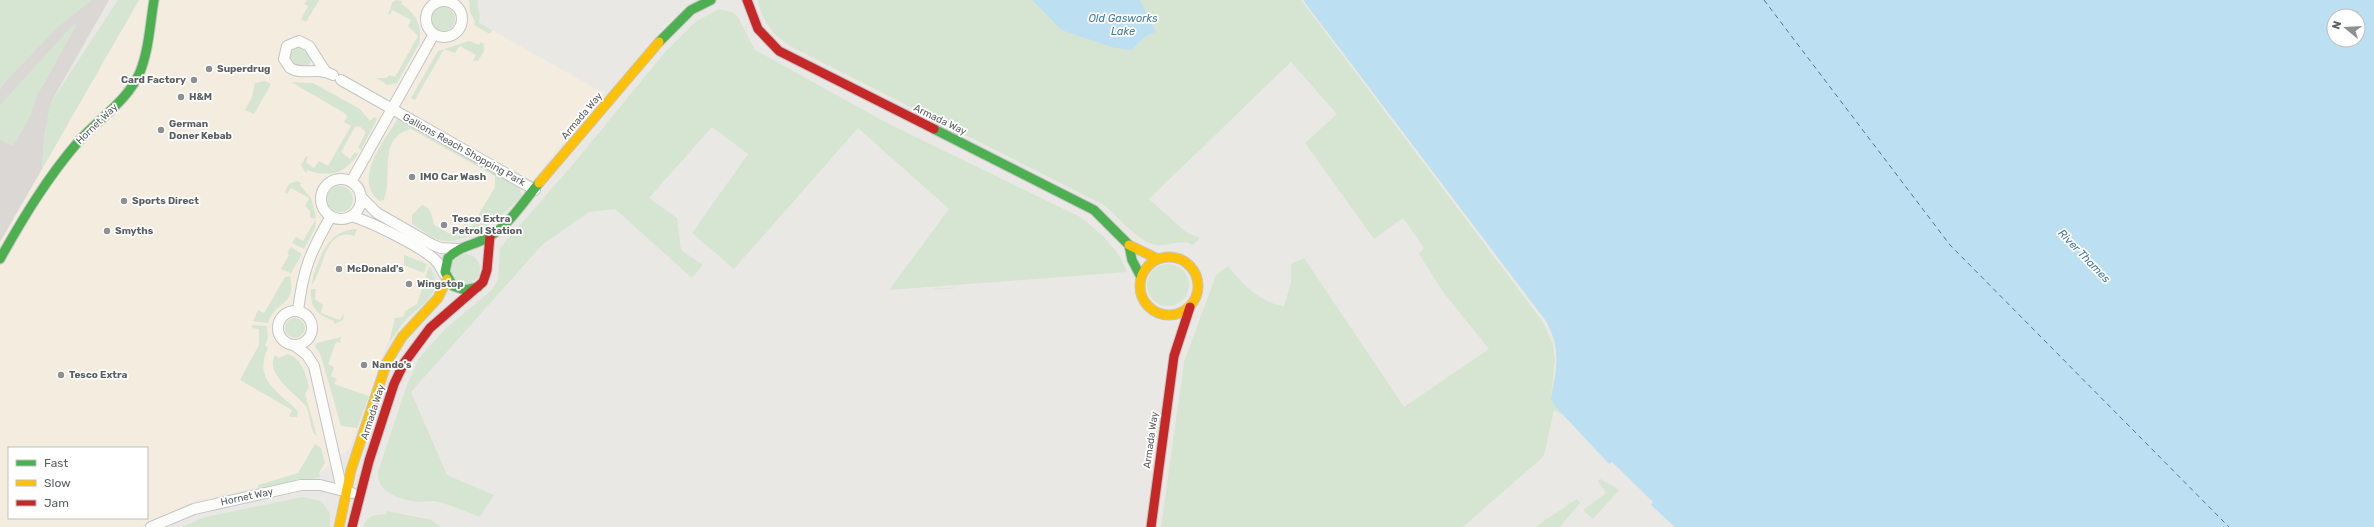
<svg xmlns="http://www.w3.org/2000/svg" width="2374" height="527" font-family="Rubik,sans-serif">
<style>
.commercial{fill:#f3ecdf;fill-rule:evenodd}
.industrial{fill:#dad7d5}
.green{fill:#d6e5d1}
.water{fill:#bce0f2;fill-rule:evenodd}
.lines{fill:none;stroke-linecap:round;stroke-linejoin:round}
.ferry{stroke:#447a9f;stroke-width:1;stroke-dasharray:5 4;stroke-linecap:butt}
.street-casing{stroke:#c4c5c5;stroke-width:12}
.fast-casing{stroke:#c4c5c4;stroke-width:11}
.slow-casing{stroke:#c4c5c4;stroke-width:11}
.jam-casing{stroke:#c4c5c4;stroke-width:11}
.street{stroke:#fcfcfb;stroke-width:10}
.fast{stroke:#4caf50;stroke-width:9}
.slow{stroke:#ffc107;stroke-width:9}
.jam{stroke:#c62828;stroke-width:9}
.tram{stroke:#e2e1e1;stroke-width:1}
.poi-dot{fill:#8d8f90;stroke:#fff;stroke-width:1.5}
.labels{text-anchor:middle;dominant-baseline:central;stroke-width:3.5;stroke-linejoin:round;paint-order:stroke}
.poi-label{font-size:10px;font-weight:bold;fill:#5b5f62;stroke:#fff;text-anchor:start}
.street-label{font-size:10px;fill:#5b5f62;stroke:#fff}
.water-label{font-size:11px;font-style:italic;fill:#447a9f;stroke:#fff}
</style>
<rect width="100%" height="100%" fill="#eae8e5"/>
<!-- commercial -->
<path class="commercial" d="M 139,0 L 478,0 L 476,5 L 481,18 L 479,23 L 598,90 L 607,91 L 520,195 L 477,231 L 445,242 L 430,266 L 435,282 L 434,291 L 387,344 L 350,448 L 317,475 L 195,501 L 139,527 L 0,527 L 0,242 ZM 9,448 L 147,448 L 147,518 L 9,518 Z"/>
<!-- industrial -->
<path class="industrial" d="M 0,0 L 109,0 L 51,102 L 44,138 L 42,169 L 0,242 Z"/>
<!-- green -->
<path class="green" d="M 0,0 L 92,0 L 57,28 L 7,80 L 0,90 Z
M 118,0 L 139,0 L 42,169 L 44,138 L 51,102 Z
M 307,0 L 319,0 L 306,22 L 301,19 L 308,6 L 304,4 Z
M 396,0 L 402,1 L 401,4 C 416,13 423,26 419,44 L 397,83 L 387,85 L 377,78 L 386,78 L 390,75 L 395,77 L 418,36 L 408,26 L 411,20 L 392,10 L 390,15 L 388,14 L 392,3 Z
M 469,0 L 478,0 C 476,8 482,15 479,23 L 492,30 L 490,34 L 474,25 L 475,22 L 470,12 Z
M 758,0 L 1032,0 L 1061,30 L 1132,50 L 1146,36 L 1156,32 L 1140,0 L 1301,0 L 1543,322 L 1553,345 L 1555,361 L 1551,395 C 1557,368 1560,347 1546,321 L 1303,0 L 1552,231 L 1588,441 L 1566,417 L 1554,410 L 1544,456 L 1463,527 L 1161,527 L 1184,362 L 1216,275 L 1228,266 C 1242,284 1261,303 1284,306 L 1291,283 L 1291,264 L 1304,258 L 1404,407 L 1489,349 L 1443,292 L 1419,254 L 1424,248 L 1403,218 L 1374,239 L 1305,143 L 1337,114 L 1291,62 L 1149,199 L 1186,232 L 1200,238 L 1193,245 C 1182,238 1168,247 1156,245 C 1138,242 1119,217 1104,205 L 790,46 C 772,34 762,21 758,0 Z
M431 19a12 12 0 1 1 24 0a12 12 0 1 1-24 0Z
M 719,9 L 732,12 L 738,17 L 755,50 L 887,123 L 1080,217 C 1099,231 1119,249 1127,272 L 889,290 L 949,209 L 858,128 L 734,269 L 692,233 L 748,154 L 712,127 L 649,198 L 677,218 L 681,250 L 703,265 L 692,278 L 615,209 L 589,212 L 542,245 L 411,392 L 447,475 L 494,495 L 480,517 C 467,512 453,506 439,502 C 432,500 425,502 418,502 C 401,500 376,493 378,472 L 407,385 L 419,358 L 446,328 L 492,290 L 498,279 L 500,248 L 574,163 L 666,51 L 695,22 Z
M 74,24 L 76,26 L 37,96 L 31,115 L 13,146 L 0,140 L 0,105 Z
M 469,41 L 479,45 L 481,42 L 484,44 L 484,51 L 478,61 L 473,61 L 476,55 L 460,46 L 455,53 L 444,49 L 415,100 L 411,98 L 438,51 Z
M 297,47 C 307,48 307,53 311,61 L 309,65 L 294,65 L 290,60 L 289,54 Z
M 265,81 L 271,84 L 254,114 L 245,110 L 252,97 L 255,83 Z
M 291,82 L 313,83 L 360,109 L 370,121 L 374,117 L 377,119 L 361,150 L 358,148 L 366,132 L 359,126 L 355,127 L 341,152 L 350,159 L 355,152 L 358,154 C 345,174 329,178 307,170 L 306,173 L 301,165 L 306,156 L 308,157 L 306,162 L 314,168 L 319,161 L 328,166 L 351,126 L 344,122 L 347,117 L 346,114 Z
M 398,118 L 513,183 L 520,188 L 522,196 C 504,215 467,247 439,240 C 430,237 421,229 412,224 L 412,215 L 422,205 C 431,207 432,216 434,225 L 450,234 L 454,226 L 461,230 L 465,223 L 471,227 L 495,187 L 495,176 L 411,129 C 376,138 394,177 384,200 L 379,201 C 352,178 385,141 398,118 Z
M 297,181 L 301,183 L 300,185 L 311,198 L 316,218 L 314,219 L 310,217 L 310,211 L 305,206 L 309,198 L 291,188 L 287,194 L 285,192 L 289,184 Z
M327 199a13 13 0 1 1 26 0a13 13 0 1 1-26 0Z
M 316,219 L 315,228 L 304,249 L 292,243 L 296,237 L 303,241 Z
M 357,229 L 354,236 C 325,226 324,269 312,285 C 312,277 315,270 318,263 C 325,244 335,230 357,229 Z
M 291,247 L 302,254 L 291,273 L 281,269 L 289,255 L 287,253 Z
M450 269a15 15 0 1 1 30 0a15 15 0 1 1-30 0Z
M 404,255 L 427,264 L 424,273 L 404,265 Z
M1147 285a21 21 0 1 1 42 0a21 21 0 1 1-42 0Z
M 429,266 C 447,293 422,303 407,319 C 400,326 396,335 389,342 L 395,318 L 403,317 L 405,311 L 417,304 Z
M 290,276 C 297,307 275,300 268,323 L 253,321 L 258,310 L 264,313 L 285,277 Z
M 311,289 L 316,289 L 315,299 L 323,305 L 321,313 L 340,320 L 344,313 L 343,320 L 334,324 L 334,321 C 318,315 309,308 311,289 Z
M285 328a10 10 0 1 1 20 0a10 10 0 1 1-20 0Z
M 252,325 L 267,326 L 268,338 L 265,345 L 268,348 C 253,379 277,391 298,411 L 297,417 L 289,417 L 292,410 L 240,380 L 259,345 L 259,329 L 252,328 Z
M 341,337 L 340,343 L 336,342 L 328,364 L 334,367 L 331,376 L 337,379 L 334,384 L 369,396 L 357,428 L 341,426 L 321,356 L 315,346 L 317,343 Z
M 288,354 C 303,360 305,373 309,387 L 305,394 L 317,436 C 309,432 311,412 305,405 C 293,391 265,374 275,355 L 279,358 Z
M 315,444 L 321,448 L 325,463 L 319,473 L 320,477 L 259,490 L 258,485 L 298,473 Z
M 1601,479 L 1619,490 L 1593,519 L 1583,510 L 1606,493 L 1598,481 Z
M 303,497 L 321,501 L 330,513 L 330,527 L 182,527 L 205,517 Z
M 1577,499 L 1580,503 L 1560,527 L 1535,527 Z
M 386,511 L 432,520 L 441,527 L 363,527 C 367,515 374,515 386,514 Z"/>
<!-- water -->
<path class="water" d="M 1032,0 L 1140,0 L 1156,32 L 1146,36 L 1132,50 L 1115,48 L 1061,30 Z
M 1303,0 L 2374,0 L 2374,527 L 1675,527 L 1651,505 L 1653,502 L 1612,462 L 1609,464 L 1555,406 L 1551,399 C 1557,369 1562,349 1546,321 ZM 2334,16 L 2358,16 L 2358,40 L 2334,40 Z"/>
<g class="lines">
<!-- ferry -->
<path class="ferry" d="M 1764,0 L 1950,245 L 2229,527"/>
<defs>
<path id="street" d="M426 19a18 18 0 1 1 36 0a18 18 0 1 1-36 0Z
M 325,71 L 309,46 L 299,41 L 287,46 L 284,59 L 290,68 C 304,76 317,66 333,75
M 341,80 L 535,190
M321 199a20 20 0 1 1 40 0a20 20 0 1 1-40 0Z
M 351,182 L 434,34
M 361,197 L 377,213 L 433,245 L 441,248 L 457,249
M 351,216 C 369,221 425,248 437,262 C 440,265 442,271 445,275
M278 328a17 17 0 1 1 34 0a17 17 0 1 1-34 0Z
M 298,311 C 303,269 310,253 331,216
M 294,345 L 307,355 L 314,366 L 342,490
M 151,527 L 194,509 L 301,485 L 320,485 L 352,493"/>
<path id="fast" d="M 659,42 L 691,10 L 711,0
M 934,129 L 1094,210 L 1129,245 L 1132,260 L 1141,277
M 0,259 C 23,218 47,178 78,142 C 99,118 127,102 140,72 C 149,49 150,24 154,0
M 478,287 L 465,290 L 453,286 L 445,272 L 448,258 C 459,246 475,245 489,237 C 509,225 524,201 539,183"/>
<path id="slow" d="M 539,183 L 659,42
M 1129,245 L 1158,259
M1140 286a29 29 0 1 1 58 0a29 29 0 1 1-58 0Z
M 339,527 L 351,470 L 387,362 L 402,337 L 438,298 L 447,279"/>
<path id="jam" d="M 747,0 L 758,29 L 779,51 L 934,129
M 352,527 L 369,461 L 394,384 L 404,363 L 430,328 L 483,282 L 487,270 L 490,236
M 1151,527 L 1174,356 L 1190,307"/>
</defs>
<!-- street casing -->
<use href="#street" class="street-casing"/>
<!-- fast casing -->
<use href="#fast" class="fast-casing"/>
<!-- slow casing -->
<use href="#slow" class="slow-casing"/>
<!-- jam casing -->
<use href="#jam" class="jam-casing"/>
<!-- street -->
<use href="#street" class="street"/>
<!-- fast -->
<use href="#fast" class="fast"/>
<!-- slow -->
<use href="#slow" class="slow"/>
<!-- jam -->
<use href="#jam" class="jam"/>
<!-- tram -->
<path class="tram" d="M 934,289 L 954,288"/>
</g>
<!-- markers -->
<g class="poi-dot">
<circle cx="209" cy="69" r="4"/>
<circle cx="194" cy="80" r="4"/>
<circle cx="181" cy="97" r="4"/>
<circle cx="161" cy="130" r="4"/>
<circle cx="412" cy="177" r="4"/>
<circle cx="124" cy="201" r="4"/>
<circle cx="444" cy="225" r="4"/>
<circle cx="107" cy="231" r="4"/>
<circle cx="339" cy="269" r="4"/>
<circle cx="409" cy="284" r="4"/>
<circle cx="364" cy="365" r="4"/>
<circle cx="61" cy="375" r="4"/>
</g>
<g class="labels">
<!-- poi labels -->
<g class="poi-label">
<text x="217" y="69">Superdrug</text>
<text x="186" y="80" text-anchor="end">Card Factory</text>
<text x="189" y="97">H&amp;M</text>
<text x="169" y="124">German<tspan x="169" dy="12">Doner Kebab</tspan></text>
<text x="420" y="177">IMO Car Wash</text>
<text x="132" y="201">Sports Direct</text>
<text x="452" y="219">Tesco Extra<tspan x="452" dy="12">Petrol Station</tspan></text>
<text x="115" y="231">Smyths</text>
<text x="347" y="269">McDonald's</text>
<text x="417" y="284">Wingstop</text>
<text x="372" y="365">Nando's</text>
<text x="69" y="375">Tesco Extra</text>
</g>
<!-- street labels -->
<g class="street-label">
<text transform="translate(582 116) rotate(-50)">Armada Way</text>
<text transform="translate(940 120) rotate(26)">Armada Way</text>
<text transform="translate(97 124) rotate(-44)">Hornet Way</text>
<text transform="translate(464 150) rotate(29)">Gallions Reach Shopping Park</text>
<text transform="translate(373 412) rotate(-72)">Armada Way</text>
<text transform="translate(1151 440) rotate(-82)">Armada Way</text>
<text transform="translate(247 497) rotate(-12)">Hornet Way</text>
</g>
<!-- water labels -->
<g class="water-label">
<text x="1123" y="18">Old Gasworks<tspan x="1123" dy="13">Lake</tspan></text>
<text transform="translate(2084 256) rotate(46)">River Thames</text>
</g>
</g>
<!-- legend -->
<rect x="8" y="447" width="140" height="72" fill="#ffffff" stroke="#bdbfc0"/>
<rect x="16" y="460" width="20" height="6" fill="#4caf50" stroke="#bdbfc0"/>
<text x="44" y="467" font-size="12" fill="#5b5f62">Fast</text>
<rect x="16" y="480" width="20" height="6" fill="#ffc107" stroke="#bdbfc0"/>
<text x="44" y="487" font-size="12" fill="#5b5f62">Slow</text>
<rect x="16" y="500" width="20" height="6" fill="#c62828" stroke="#bdbfc0"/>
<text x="44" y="507" font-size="12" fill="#5b5f62">Jam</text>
<!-- north arrow -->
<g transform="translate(2346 28) rotate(288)"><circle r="19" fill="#ffffff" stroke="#bdbfc0"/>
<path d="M0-3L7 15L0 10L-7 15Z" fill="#8d8f90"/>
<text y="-6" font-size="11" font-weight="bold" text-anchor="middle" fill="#5b5f62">N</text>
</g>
</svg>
